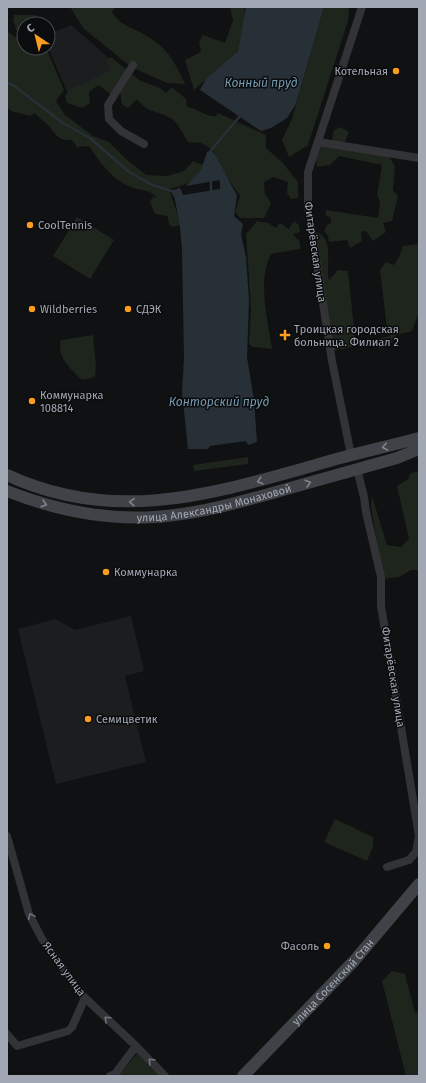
<svg xmlns="http://www.w3.org/2000/svg" width="426" height="1083" font-family="'Fira Sans',sans-serif">
<style>
.built{fill:#1c1d1f}
.green{fill:#1d251d}
.water{fill:#263036}
.lines{fill:none;stroke-linecap:round;stroke-linejoin:round}
.stream{stroke:#263036;stroke-width:2.5}
.street{stroke:#313337;stroke-width:8}
.secondary{stroke:#3f4247;stroke-width:12}
.oneway{stroke:#7f848e}
.oneway2{stroke:#6f737c}
.poi-dot{fill:#fb9d20;stroke:#0b0c0d;stroke-width:1.5}
.labels{text-anchor:middle;dominant-baseline:central;stroke-width:3;stroke-linejoin:round;paint-order:stroke}
.poi-label{font-size:11px;fill:#a1a8b4;stroke:#0b0c0d;text-anchor:start}
.street-label{font-size:11px;fill:#a1a8b4;stroke:#0b0c0d}
.water-label{font-size:12px;font-style:italic;fill:#759bb1;stroke:#0b0c0d}
</style>
<rect width="100%" height="100%" fill="#101112"/>
<!-- built -->
<path class="built" d="M 71,25 L 119,67 L 68,94 L 48,47 L 48,35 Z
M 131,616 L 144,671 L 125,676 L 146,762 L 56,784 L 18,629 L 55,619 L 75,630 Z"/>
<!-- green -->
<path class="green" d="M 70,7 L 115,7 L 112,12 C 121,27 133,27 147,36 C 168,48 176,64 185,84 L 167,83 L 131,67 L 83,28 Z
M 230,7 L 245,7 L 244,23 L 238,51 L 194,90 L 185,60 L 201,52 L 199,42 L 203,35 L 225,43 L 233,20 Z
M 324,7 L 349,7 L 348,21 L 308,145 L 289,157 L 282,140 L 292,119 Z
M 14,15 L 34,15 L 47,20 L 52,31 L 48,33 L 48,24 L 24,24 L 24,48 L 46,48 L 64,90 L 56,101 L 65,115 L 93,136 L 109,142 L 126,159 L 146,175 L 167,176 L 184,171 L 193,161 L 203,165 L 206,172 C 194,181 184,186 169,189 L 181,225 L 172,227 L 169,224 L 167,213 L 167,216 L 155,214 L 150,202 L 153,197 L 157,198 C 150,189 141,191 131,187 C 111,179 100,162 89,146 L 77,147 L 72,140 C 56,141 56,133 47,124 C 43,120 38,117 35,113 L 30,116 L 11,111 L 7,107 L 7,31 L 16,38 L 19,37 L 13,20 Z
M 111,57 L 139,80 L 160,88 L 166,93 L 172,87 L 186,99 L 187,107 C 201,109 201,116 216,116 L 218,113 L 266,135 L 266,148 L 282,162 L 298,182 L 298,198 L 291,199 L 287,193 L 288,182 L 273,177 L 264,182 L 265,194 L 271,203 L 264,218 L 240,218 L 235,212 L 240,196 L 218,164 L 213,150 L 201,143 L 188,142 C 184,136 178,123 172,119 C 158,110 148,114 137,99 L 128,108 L 122,104 L 120,92 L 112,95 L 98,85 L 89,92 L 90,103 L 83,108 L 67,103 L 65,96 L 69,90 L 111,70 L 106,61 Z
M 341,127 L 349,132 L 343,147 L 389,157 L 395,166 L 393,190 L 398,196 L 392,221 L 383,223 L 386,232 L 373,241 L 366,231 L 361,232 L 362,241 L 350,248 L 347,240 L 329,242 L 328,236 L 324,231 L 327,225 L 331,223 L 331,218 L 326,216 L 326,210 L 378,218 L 380,201 L 377,195 L 382,165 L 339,156 L 330,165 L 317,167 L 316,159 L 319,146 L 330,148 L 334,130 Z
M 77,217 L 114,240 L 90,279 L 53,256 Z
M 257,221 L 268,223 L 276,228 L 280,223 L 289,229 L 294,221 L 299,225 L 300,232 L 293,234 L 300,242 L 300,249 L 271,254 C 257,282 268,320 272,349 L 253,347 L 249,344 L 251,310 L 246,234 Z
M 309,230 C 337,234 325,260 329,280 L 338,270 L 348,271 L 356,346 L 328,352 Z
M 419,244 L 419,312 L 412,331 L 396,335 L 389,347 L 379,348 L 377,339 L 390,336 L 387,329 L 380,270 L 386,262 L 394,265 L 399,257 L 403,246 Z
M 93,335 L 96,366 L 95,377 L 82,380 C 71,369 56,357 61,340 Z
M 248,457 L 248,464 L 194,471 L 193,465 Z
M 419,471 L 419,570 L 411,570 L 399,577 L 383,579 L 371,506 L 372,496 L 387,545 L 401,547 L 409,539 L 397,486 L 408,479 L 411,473 Z
M 335,819 L 373,837 L 373,847 L 367,861 L 324,842 Z
M 392,971 L 405,974 L 415,1013 L 419,1012 L 419,1076 L 406,1076 L 382,981 Z
M 139,1051 L 162,1076 L 118,1076 Z"/>
<!-- water -->
<path class="water" d="M 246,7 L 324,7 L 296,104 L 287,118 L 271,128 L 261,131 L 200,90 L 206,79 L 238,51 Z
M 211,150 C 223,165 227,179 237,195 L 234,216 L 243,224 L 241,235 L 246,257 L 249,300 L 247,357 L 254,400 L 257,442 L 248,445 L 246,441 L 210,446 L 208,449 L 188,449 L 182,392 L 184,358 L 182,250 L 180,226 L 173,190 L 180,188 L 183,195 L 220,189 L 220,180 L 186,186 L 201,170 L 207,152 Z"/>
<g class="lines">
<!-- stream -->
<path class="stream" d="M 7,83 L 13,85 L 63,123 L 90,138 L 129,172 L 152,185 L 172,191 L 175,196
M 211,153 L 211,150 L 241,115
M 211,193 L 211,178"/>
<!-- street -->
<path class="street" d="M 133,65 L 108,105 L 109,119 L 121,131 L 144,144
M 318,142 L 419,158
M 351,455 L 332,361 L 308,207 L 308,172 L 362,7
M 357,469 L 364,497 L 366,512 L 381,577 L 381,606 L 419,836 L 416,852 L 409,860 L 387,867
M 7,836 L 29,914 L 42,939 L 82,995 L 136,1046 L 165,1076
M 7,1034 L 17,1046 L 68,1031 L 72,1027 L 85,998
M 110,1076 L 115,1074 L 136,1046"/>
<!-- secondary -->
<g class="secondary">
<path d="M 7,475 C 115,525 212,494 319,464 C 352,454 386,447 419,438"/>
<path id="s1" d="M 7,491 C 55,510 104,520 155,517 C 199,514 241,502 283,490 C 321,479 359,469 397,458 L 419,449"/>
<path id="s2" d="M 243,1076 L 354,961 L 419,884"/>
</g>
</g>
<!-- one-way arrows -->
<defs><path id="oneway-chevron" d="M-2-3.5L2.5 0L-2 3.5" fill="none" stroke-width="1.6" stroke-linecap="round" stroke-linejoin="round"/></defs>
<g class="oneway">
<use href="#oneway-chevron" transform="translate(385 447) rotate(167)"/>
<use href="#oneway-chevron" transform="translate(260 481) rotate(164)"/>
<use href="#oneway-chevron" transform="translate(308 483) rotate(-16)"/>
<use href="#oneway-chevron" transform="translate(132 502) rotate(-179)"/>
<use href="#oneway-chevron" transform="translate(44 504) rotate(16)"/>
</g>
<g class="oneway2">
<use href="#oneway-chevron" transform="translate(31 916) rotate(-114)"/>
<use href="#oneway-chevron" transform="translate(107 1019) rotate(-137)"/>
<use href="#oneway-chevron" transform="translate(151 1061) rotate(-134)"/>
</g>
<!-- markers -->
<g class="poi-dot">
<circle cx="396" cy="71" r="4"/>
<circle cx="30" cy="225" r="4"/>
<circle cx="32" cy="309" r="4"/>
<circle cx="128" cy="309" r="4"/>
<path d="M283 329h4v4h4v4h-4v4h-4v-4h-4v-4h4z"/>
<circle cx="32" cy="401" r="4"/>
<circle cx="106" cy="572" r="4"/>
<circle cx="88" cy="719" r="4"/>
<circle cx="327" cy="946" r="4"/>
</g>
<g class="labels">
<!-- poi labels -->
<g class="poi-label">
<text x="388" y="71" text-anchor="end">Котельная</text>
<text x="38" y="225">CoolTennis</text>
<text x="40" y="309">Wildberries</text>
<text x="136" y="309">СДЭК</text>
<text x="294" y="329">Троицкая городская<tspan x="294" dy="13">больница. Филиал 2</tspan></text>
<text x="40" y="395">Коммунарка<tspan x="40" dy="13">108814</tspan></text>
<text x="114" y="572">Коммунарка</text>
<text x="96" y="719">Семицветик</text>
<text x="319" y="946" text-anchor="end">Фасоль</text>
</g>
<!-- street labels -->
<g class="street-label">
<text transform="translate(315 252) rotate(82)">Фитарёвская улица</text>
<text stroke="none"><textPath href="#s1" startOffset="212">улица Александры Монаховой</textPath></text>
<text transform="translate(393 677) rotate(81)">Фитарёвская улица</text>
<text transform="translate(64 969) rotate(54)">Ясная улица</text>
<text stroke="none"><textPath href="#s2" startOffset="130">улица Сосенский Стан</textPath></text>
</g>
<!-- water labels -->
<g class="water-label">
<text x="261" y="83">Конный пруд</text>
<text x="219" y="402">Конторский пруд</text>
</g>
</g>
<!-- border -->
<rect width="426" height="1083" fill="none" stroke="#a1a8b4" stroke-width="16"/>
<!-- north arrow -->
<g transform="translate(36 36) rotate(325)"><circle r="19" fill="#0b0c0d" stroke="#474a50"/>
<path d="M0-3L7 15L0 10L-7 15Z" fill="#fb9d20"/>
<text y="-6" font-size="11" font-weight="bold" text-anchor="middle" fill="#a1a8b4">С</text>
</g>
</svg>
